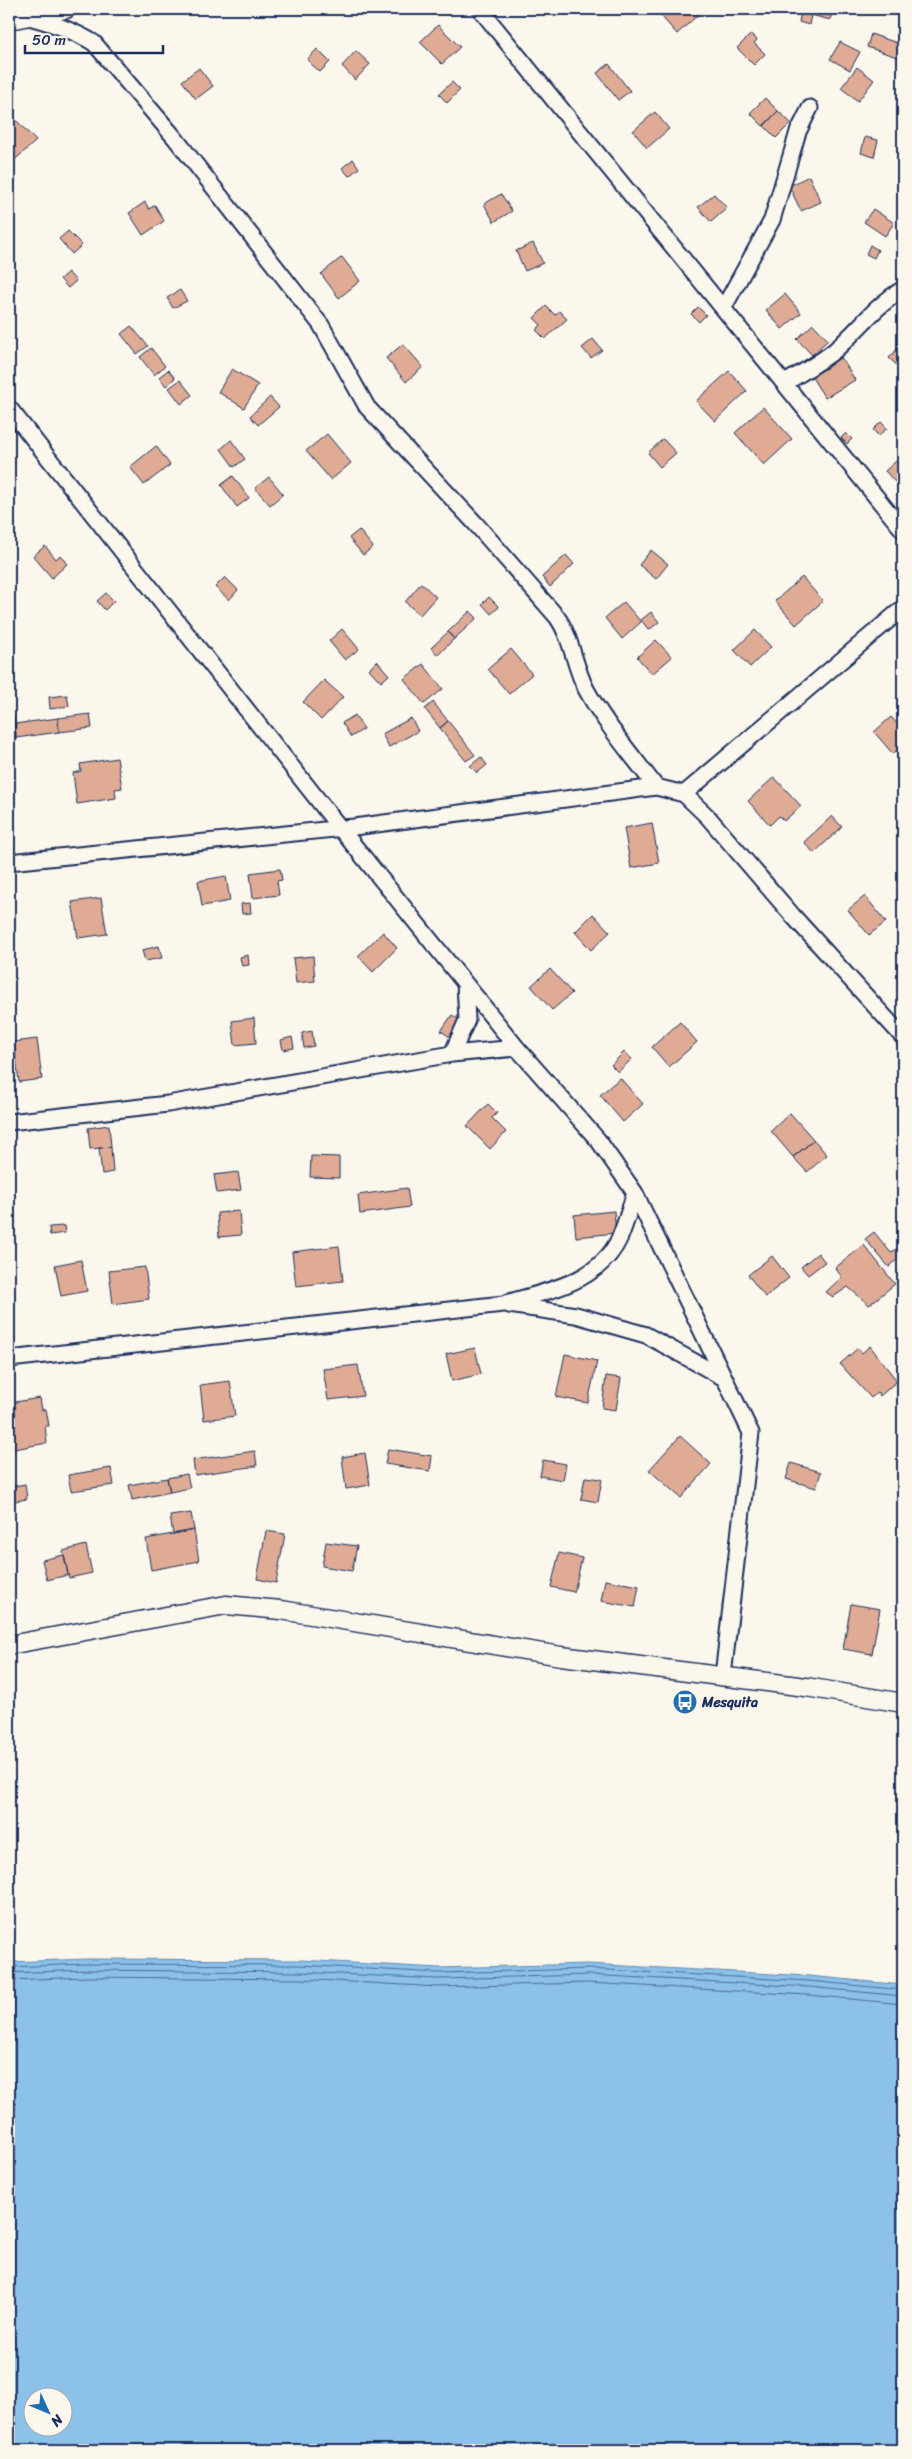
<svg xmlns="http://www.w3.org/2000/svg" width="912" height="2459" font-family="Sriracha,sans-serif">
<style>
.water{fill:#8cc2ea;stroke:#5f87b2;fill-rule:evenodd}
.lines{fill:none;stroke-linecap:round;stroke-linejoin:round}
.shore{stroke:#486a96;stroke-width:1}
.building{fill:#e0ab94;stroke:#1b2f5e}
.minor-casing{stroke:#1b2f5e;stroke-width:19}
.tertiary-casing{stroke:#1b2f5e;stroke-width:21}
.minor{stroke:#fbf7ec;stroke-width:15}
.tertiary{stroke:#fbf7ec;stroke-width:18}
.labels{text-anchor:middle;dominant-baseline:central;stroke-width:4;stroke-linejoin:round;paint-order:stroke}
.poi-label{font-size:14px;font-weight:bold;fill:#1b2f5e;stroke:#fbf7ec;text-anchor:start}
</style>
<rect width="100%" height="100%" fill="#fbf7ec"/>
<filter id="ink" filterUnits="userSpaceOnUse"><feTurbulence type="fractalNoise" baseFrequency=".02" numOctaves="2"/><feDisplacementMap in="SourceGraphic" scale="10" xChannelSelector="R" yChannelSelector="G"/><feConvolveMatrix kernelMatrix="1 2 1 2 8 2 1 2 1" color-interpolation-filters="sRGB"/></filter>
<g filter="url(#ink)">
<!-- water -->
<path class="water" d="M 87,1959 L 300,1960 L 438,1968 L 588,1964 L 809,1976 L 903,1985 L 903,2450 L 9,2450 L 9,1962 ZM 32,2396 L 62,2396 L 62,2426 L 32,2426 Z"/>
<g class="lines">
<!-- shore -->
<path class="shore" d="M 9,1967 L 87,1964 L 299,1965 L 438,1973 L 589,1969 L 809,1981 L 903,1990
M 9,1973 L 87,1970 L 299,1972 L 438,1979 L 588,1975 L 809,1987 L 903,1996
M 9,1980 L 87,1977 L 299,1979 L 438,1987 L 588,1983 L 808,1995 L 903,2004"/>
</g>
<!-- building -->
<path class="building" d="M 655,9 L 694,9 L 699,14 L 677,34 Z
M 787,9 L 833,9 L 830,20 L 811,15 L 809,25 L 799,22 L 801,12 Z
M 438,25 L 460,47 L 442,64 L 420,42 Z
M 751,34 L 757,40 L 754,43 L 765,54 L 754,65 L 737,48 Z
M 871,34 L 903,45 L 903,59 L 867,47 Z
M 840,42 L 860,52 L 850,70 L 830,59 Z
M 317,49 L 330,62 L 320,72 L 307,60 Z
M 356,51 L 370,64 L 355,80 L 342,66 Z
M 609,64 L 630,91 L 618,100 L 597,73 Z
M 857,67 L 874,80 L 858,101 L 841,88 Z
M 199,68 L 213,86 L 196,99 L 182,81 Z
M 452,82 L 460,90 L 447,103 L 439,94 Z
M 765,98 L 778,111 L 763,126 L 750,113 Z
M 778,111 L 791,123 L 776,138 L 764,126 Z
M 655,112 L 669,129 L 647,148 L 633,131 Z
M 16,120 L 36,141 L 9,165 L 9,126 Z
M 865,137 L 878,140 L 874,157 L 861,153 Z
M 353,159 L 359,168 L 349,176 L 342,168 Z
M 809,176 L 821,202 L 801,211 L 789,186 Z
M 501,194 L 512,211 L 494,222 L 484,204 Z
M 714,194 L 727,208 L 711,222 L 698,207 Z
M 145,202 L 149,209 L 155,205 L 164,221 L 143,235 L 129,213 Z
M 873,209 L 894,223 L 885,236 L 864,222 Z
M 68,231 L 82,245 L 72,254 L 59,239 Z
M 533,243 L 543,263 L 525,271 L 516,251 Z
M 870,245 L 878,250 L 874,258 L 866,254 Z
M 342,257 L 360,281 L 339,298 L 321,274 Z
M 68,272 L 76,281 L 68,288 L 60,279 Z
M 180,290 L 187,301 L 173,308 L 167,298 Z
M 785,294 L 801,313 L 782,329 L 766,310 Z
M 546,306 L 555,315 L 559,311 L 567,319 L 545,339 L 536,330 L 541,325 L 534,318 Z
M 698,307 L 706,315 L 699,322 L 691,314 Z
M 813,324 L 828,340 L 812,355 L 797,339 Z
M 131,326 L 148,346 L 137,354 L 121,334 Z
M 593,339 L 602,350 L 591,358 L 582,348 Z
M 903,343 L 903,371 L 889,358 Z
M 403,344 L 423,367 L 406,382 L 386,358 Z
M 151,348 L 165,366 L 154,375 L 140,357 Z
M 841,357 L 855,380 L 825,398 L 811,376 Z
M 232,369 L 258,385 L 244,408 L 218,392 Z
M 168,370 L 175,378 L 166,386 L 159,377 Z
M 729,371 L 747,391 L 715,421 L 696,401 Z
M 180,380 L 192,395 L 181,404 L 169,388 Z
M 270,397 L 279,407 L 258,425 L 250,416 Z
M 763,407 L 792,439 L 764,465 L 735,433 Z
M 881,422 L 887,428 L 879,436 L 873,430 Z
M 846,433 L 852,439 L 847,444 L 841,438 Z
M 327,434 L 351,463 L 331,480 L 306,451 Z
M 663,439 L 676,453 L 660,467 L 648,453 Z
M 231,440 L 245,459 L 234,467 L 221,449 Z
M 156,446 L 170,465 L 144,485 L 130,467 Z
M 903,455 L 903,480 L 898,485 L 885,471 Z
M 233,476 L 249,498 L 237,507 L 221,485 Z
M 269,477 L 283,494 L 270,505 L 255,488 Z
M 359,530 L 373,547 L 363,555 L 349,538 Z
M 45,546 L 56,559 L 60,555 L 67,564 L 52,578 L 33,556 Z
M 651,550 L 668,564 L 656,579 L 639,565 Z
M 566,555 L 574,564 L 550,587 L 542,577 Z
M 225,577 L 238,590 L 229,600 L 215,587 Z
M 802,577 L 823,601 L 796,625 L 775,601 Z
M 421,583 L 436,597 L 420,615 L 405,602 Z
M 106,593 L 114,601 L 105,610 L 97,601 Z
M 489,597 L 499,607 L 491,614 L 482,604 Z
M 624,602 L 641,622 L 622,639 L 605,618 Z
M 470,611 L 477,618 L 454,639 L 448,632 Z
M 651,612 L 659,622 L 649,630 L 641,620 Z
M 342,629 L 359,649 L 345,660 L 329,641 Z
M 755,630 L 771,647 L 750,667 L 734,650 Z
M 448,632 L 454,639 L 438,655 L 431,648 Z
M 656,640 L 672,657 L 652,674 L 637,657 Z
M 511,649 L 532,674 L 509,694 L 488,669 Z
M 377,661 L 389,675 L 381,682 L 369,669 Z
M 423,664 L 443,689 L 424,704 L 404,679 Z
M 324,680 L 343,697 L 321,720 L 303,702 Z
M 67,695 L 69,706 L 50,709 L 49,697 Z
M 433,702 L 448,721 L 440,728 L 425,709 Z
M 90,714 L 92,728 L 59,732 L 58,718 Z
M 14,715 L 15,724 L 9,725 L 9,716 Z
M 355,715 L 364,729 L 351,737 L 342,723 Z
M 891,717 L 903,730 L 903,744 L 893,754 L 874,732 Z
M 58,718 L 59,732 L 16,738 L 15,724 Z
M 411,718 L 418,731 L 389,747 L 382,734 Z
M 448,721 L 475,755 L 466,761 L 440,728 Z
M 15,724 L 16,738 L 9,739 L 9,725 Z
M 481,757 L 487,765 L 477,773 L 470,766 Z
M 117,758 L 122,788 L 115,789 L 116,798 L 77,804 L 73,773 L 81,771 L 80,764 Z
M 774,777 L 801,806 L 784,821 L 779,816 L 770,825 L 748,801 Z
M 832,816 L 842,827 L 814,853 L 804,842 Z
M 652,823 L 659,863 L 631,868 L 624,828 Z
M 280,869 L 282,880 L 277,881 L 279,895 L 253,898 L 250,873 Z
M 226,876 L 230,901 L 202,906 L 198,881 Z
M 865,896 L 886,922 L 869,935 L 848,910 Z
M 101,898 L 107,934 L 78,938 L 72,902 Z
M 250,903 L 251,913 L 242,914 L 241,904 Z
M 593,914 L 610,932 L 591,950 L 575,932 Z
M 383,932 L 397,948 L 373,972 L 358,956 Z
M 159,946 L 162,958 L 145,961 L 142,950 Z
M 248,955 L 249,965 L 242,966 L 240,957 Z
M 313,956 L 315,981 L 296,983 L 293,958 Z
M 550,969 L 572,993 L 552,1010 L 531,986 Z
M 452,1015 L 461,1021 L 450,1037 L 441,1031 Z
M 254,1018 L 256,1043 L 235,1045 L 232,1021 Z
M 680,1022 L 697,1042 L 669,1067 L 652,1047 Z
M 312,1031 L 314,1046 L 304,1048 L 302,1033 Z
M 292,1037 L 294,1048 L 283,1050 L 281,1040 Z
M 37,1039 L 42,1079 L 19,1082 L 14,1042 Z
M 624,1052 L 632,1059 L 618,1072 L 611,1065 Z
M 620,1078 L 643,1104 L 623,1122 L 600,1095 Z
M 488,1104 L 497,1113 L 492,1118 L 506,1132 L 490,1149 L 467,1126 Z
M 790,1113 L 814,1140 L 793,1157 L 771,1131 Z
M 109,1125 L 111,1147 L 90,1149 L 88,1128 Z
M 814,1140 L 827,1155 L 807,1172 L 793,1157 Z
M 111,1147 L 113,1172 L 102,1174 L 99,1148 Z
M 311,1156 L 339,1157 L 339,1178 L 310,1177 Z
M 238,1172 L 241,1190 L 217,1193 L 214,1175 Z
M 407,1188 L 410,1207 L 360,1214 L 358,1195 Z
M 239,1211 L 241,1235 L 219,1237 L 217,1213 Z
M 614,1211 L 616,1233 L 576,1237 L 574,1215 Z
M 64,1226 L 65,1233 L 50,1235 L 49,1227 Z
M 874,1232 L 891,1253 L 899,1247 L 903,1252 L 903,1254 L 889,1267 L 865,1239 Z
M 864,1245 L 895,1284 L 869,1305 L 848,1287 L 833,1297 L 826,1292 L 842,1277 L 835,1268 Z
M 339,1246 L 343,1281 L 296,1286 L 292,1252 Z
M 818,1253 L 825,1262 L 808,1275 L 801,1267 Z
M 772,1256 L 789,1278 L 765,1297 L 748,1275 Z
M 81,1260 L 87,1291 L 61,1296 L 55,1265 Z
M 145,1267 L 149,1299 L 113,1304 L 109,1271 Z
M 870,1346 L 897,1381 L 880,1396 L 878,1392 L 871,1398 L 840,1364 L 858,1348 L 862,1353 Z
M 475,1348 L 481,1374 L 452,1381 L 446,1354 Z
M 565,1354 L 597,1361 L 588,1403 L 556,1397 Z
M 358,1365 L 363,1396 L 328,1400 L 323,1369 Z
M 606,1376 L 621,1378 L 616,1410 L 602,1408 Z
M 230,1381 L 235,1416 L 204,1420 L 200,1385 Z
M 40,1398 L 42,1410 L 46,1409 L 49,1426 L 45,1426 L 47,1443 L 9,1450 L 9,1403 Z
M 680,1436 L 711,1464 L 681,1498 L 649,1470 Z
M 388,1449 L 432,1456 L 430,1471 L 385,1464 Z
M 255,1451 L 257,1466 L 195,1475 L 193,1460 Z
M 365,1453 L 370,1485 L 346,1489 L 342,1457 Z
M 543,1460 L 566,1464 L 563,1480 L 540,1476 Z
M 791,1463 L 821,1472 L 816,1488 L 786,1479 Z
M 111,1468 L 114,1485 L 71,1491 L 68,1475 Z
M 187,1474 L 190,1488 L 170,1492 L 167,1478 Z
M 585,1477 L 602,1479 L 598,1502 L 581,1499 Z
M 167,1478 L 170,1492 L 132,1500 L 129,1485 Z
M 25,1484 L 27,1499 L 9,1502 L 9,1487 Z
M 191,1513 L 194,1530 L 173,1534 L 170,1516 Z
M 194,1530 L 199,1561 L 151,1570 L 146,1539 Z
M 266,1531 L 285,1534 L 276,1583 L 257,1579 Z
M 326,1542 L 357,1546 L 352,1571 L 322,1566 Z
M 86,1545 L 92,1573 L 69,1578 L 63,1551 Z
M 559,1553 L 582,1558 L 574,1592 L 551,1587 Z
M 64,1555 L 68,1575 L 47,1580 L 42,1560 Z
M 605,1580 L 639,1586 L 635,1607 L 601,1601 Z
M 851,1604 L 880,1609 L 872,1654 L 843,1649 Z"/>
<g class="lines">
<defs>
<path id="minor" d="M 480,9 L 903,530
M 29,17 C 52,23 73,30 94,43 L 175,138 L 321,325 L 367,407 L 475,523 L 557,617 C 572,638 574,666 586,689 C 605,724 632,755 656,787
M 724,307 L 772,220 L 798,132 L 810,108
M 785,383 C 801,373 819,363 834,351 C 859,330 873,307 903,289
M 9,408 L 340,828 L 517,1048 L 598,1140 L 635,1193 L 751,1433 L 723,1676
M 684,794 L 903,608
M 9,862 L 354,827 L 656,787 L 684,794 L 708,817 L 793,916 L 903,1037
M 452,1054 L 467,1020 L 465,983
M 9,1122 L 168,1104 L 452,1054 L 517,1048
M 509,1305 L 576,1315 L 646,1335 L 722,1377
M 9,1359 L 503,1304 C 546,1291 600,1283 620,1237 C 626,1223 630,1207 635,1193"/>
<path id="tertiary" d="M 9,20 L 66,9
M 9,1645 L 226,1605 L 281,1610 L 561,1656 L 806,1687 L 903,1703"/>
</defs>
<!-- minor casing -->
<use href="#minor" class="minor-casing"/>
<!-- tertiary casing -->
<use href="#tertiary" class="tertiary-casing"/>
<!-- minor -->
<use href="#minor" class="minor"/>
<!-- tertiary -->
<use href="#tertiary" class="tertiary"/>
</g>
</g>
<!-- icons -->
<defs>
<symbol id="bus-disc" viewBox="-11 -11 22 22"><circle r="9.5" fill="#1f6fb2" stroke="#fbf7ec"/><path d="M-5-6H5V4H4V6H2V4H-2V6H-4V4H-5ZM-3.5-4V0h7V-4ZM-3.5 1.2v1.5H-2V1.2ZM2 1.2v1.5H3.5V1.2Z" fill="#fff"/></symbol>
</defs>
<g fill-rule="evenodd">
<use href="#bus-disc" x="671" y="1688" width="28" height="28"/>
</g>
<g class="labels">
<!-- poi labels -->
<g class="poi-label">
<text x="702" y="1702">Mesquita</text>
</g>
</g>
<!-- margin -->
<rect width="912" height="2459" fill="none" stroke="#fbf7ec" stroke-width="30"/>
<rect x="15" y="15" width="882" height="2429" fill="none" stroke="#1b2f5e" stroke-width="2" filter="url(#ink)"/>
<!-- north arrow -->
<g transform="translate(48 2412) rotate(134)"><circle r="24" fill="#fbf7ec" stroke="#a1a7b3"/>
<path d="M0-4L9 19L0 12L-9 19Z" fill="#1f6fb2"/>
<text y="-8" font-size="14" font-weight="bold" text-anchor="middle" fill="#1b2f5e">N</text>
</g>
<!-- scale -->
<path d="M25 45v8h138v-8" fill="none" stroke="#1b2f5e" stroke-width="2.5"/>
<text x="32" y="45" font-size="15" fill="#1b2f5e" stroke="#fbf7ec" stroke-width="4" paint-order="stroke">50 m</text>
</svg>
